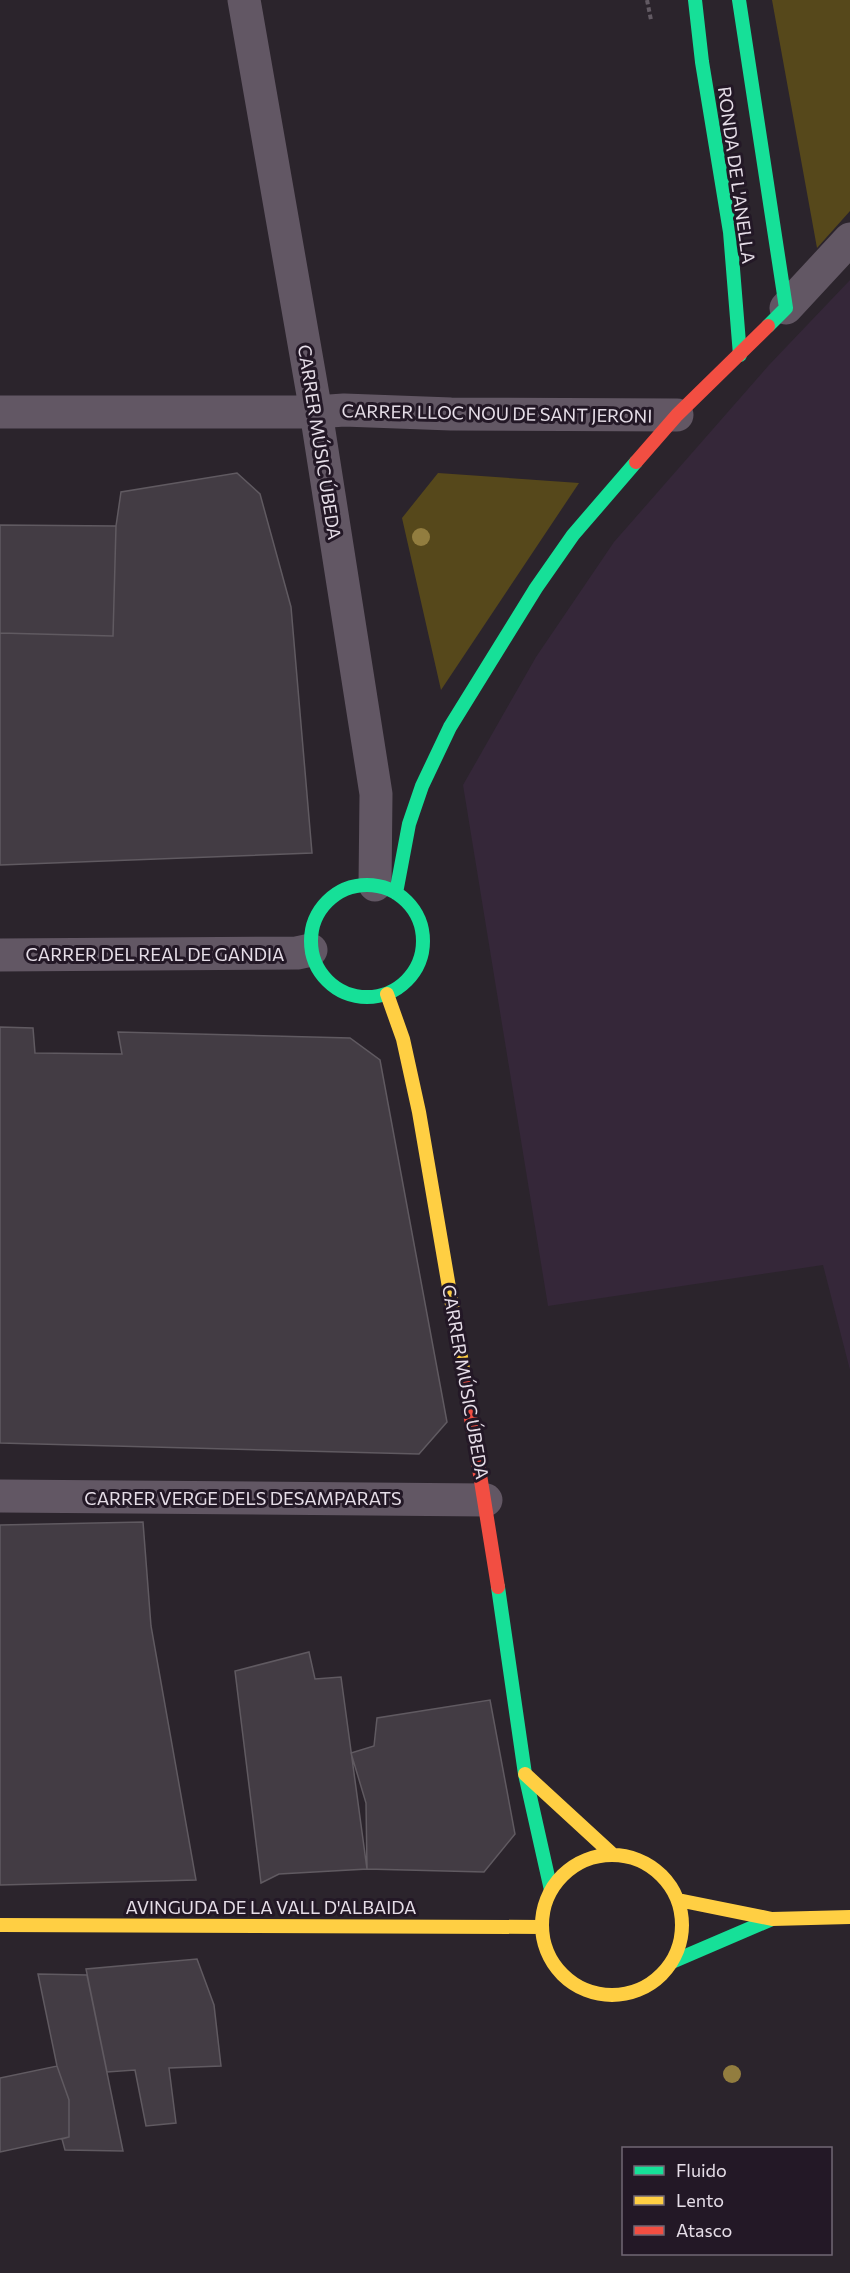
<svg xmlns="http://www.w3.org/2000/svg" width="850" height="2273" font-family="Commissioner,sans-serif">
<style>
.built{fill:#352739}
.green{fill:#56481b}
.building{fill:#433c44;stroke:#605a61;stroke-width:1.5}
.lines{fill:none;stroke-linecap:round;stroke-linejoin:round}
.path{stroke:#625a63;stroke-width:4;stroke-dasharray:4.5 3;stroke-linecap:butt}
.street{stroke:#625764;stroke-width:33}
.fast{stroke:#16e098;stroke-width:14}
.slow{stroke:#ffcf43;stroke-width:14}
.jam{stroke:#f24e42;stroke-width:14}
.tree{fill:#927d3f}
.labels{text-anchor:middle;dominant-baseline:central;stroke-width:6;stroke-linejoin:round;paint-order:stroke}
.street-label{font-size:18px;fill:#e6dee8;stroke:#231826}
</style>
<rect width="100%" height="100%" fill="#2b242c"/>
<!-- built -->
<path class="built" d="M 850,280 L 850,1370 L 823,1265 L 548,1306 L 463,785 L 536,657 L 614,542 L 769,365 Z"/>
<!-- green -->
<path class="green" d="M 772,0 L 850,0 L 850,211 L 817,248 Z
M 438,473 L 579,483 L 441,690 L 402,518 Z"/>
<!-- building -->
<path class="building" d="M 237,473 L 260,494 L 291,607 L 312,853 L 0,865 L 0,633 L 113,636 L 116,526 L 121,492 Z
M 0,525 L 116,526 L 113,636 L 0,633 Z
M 0,1027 L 33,1028 L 35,1053 L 122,1054 L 118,1032 L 350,1038 L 380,1060 L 447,1422 L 419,1454 L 0,1443 Z
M 143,1522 L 151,1626 L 196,1880 L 0,1885 L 0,1525 Z
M 309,1652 L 315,1679 L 341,1677 L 367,1869 L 279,1874 L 261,1883 L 235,1671 Z
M 490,1700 L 515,1834 L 484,1872 L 367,1869 L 366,1803 L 351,1753 L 374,1746 L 377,1718 Z
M 197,1959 L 214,2005 L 221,2066 L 169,2068 L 176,2123 L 146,2126 L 135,2070 L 107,2072 L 86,1969 Z
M 38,1974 L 87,1975 L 123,2151 L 65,2150 L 62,2139 L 69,2137 L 69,2100 L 57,2066 Z
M 57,2066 L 69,2100 L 69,2137 L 0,2152 L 0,2078 Z"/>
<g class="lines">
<!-- path -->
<path class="path" d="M 647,0 L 651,20"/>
<!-- street -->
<path class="street" d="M 244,0 L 316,412 L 376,794 L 375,885
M 786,308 L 850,239
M 0,412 L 316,412 L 344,410 L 451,414 L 677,415
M 0,955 L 297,953 L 311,950
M 0,1496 L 486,1500"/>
<!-- fast -->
<path class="fast" d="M 695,0 L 702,62 L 730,232 L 740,355
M 739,0 L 786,308 L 768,326
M311 941a56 56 0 1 1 112 0a56 56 0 1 1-112 0Z
M 396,893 L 409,824 L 422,786 L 450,727 L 536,588 L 573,535 L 636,462
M 498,1587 L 525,1774 L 551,1890
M 674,1961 L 772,1919"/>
<!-- slow -->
<path class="slow" d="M 387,994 L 403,1039 L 419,1112 L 464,1375
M 525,1774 L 612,1854
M542 1925a70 70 0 1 1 140 0a70 70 0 1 1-140 0Z
M 678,1900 L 772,1919 L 850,1917
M 0,1925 L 542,1927"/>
<!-- jam -->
<path class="jam" d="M 636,462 L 677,415 L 768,326
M 464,1375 L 498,1587"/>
</g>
<!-- trees -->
<g class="tree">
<circle cx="421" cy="537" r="9"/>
<circle cx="732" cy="2074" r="9"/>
</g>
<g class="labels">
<!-- street labels -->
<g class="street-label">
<text transform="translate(737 175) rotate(82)">RONDA DE L'ANELLA</text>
<text transform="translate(497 413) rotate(1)">CARRER LLOC NOU DE SANT JERONI</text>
<text transform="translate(320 442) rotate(81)">CARRER MÚSIC ÚBEDA</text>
<text x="155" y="954">CARRER DEL REAL DE GANDIA</text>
<text transform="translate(466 1382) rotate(80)">CARRER MÚSIC ÚBEDA</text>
<text x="243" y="1498">CARRER VERGE DELS DESAMPARATS</text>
<text x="271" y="1907">AVINGUDA DE LA VALL D'ALBAIDA</text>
</g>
</g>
<!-- legend -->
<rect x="622" y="2147" width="210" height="108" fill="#231826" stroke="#716774" stroke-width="1.5"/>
<rect x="634" y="2166" width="30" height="9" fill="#16e098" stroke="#716774" stroke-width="1.5"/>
<text x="676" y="2177" font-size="18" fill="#e6dee8">Fluido</text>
<rect x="634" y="2196" width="30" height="9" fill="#ffcf43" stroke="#716774" stroke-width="1.5"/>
<text x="676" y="2207" font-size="18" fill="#e6dee8">Lento</text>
<rect x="634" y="2226" width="30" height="9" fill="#f24e42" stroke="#716774" stroke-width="1.5"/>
<text x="676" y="2237" font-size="18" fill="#e6dee8">Atasco</text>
</svg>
